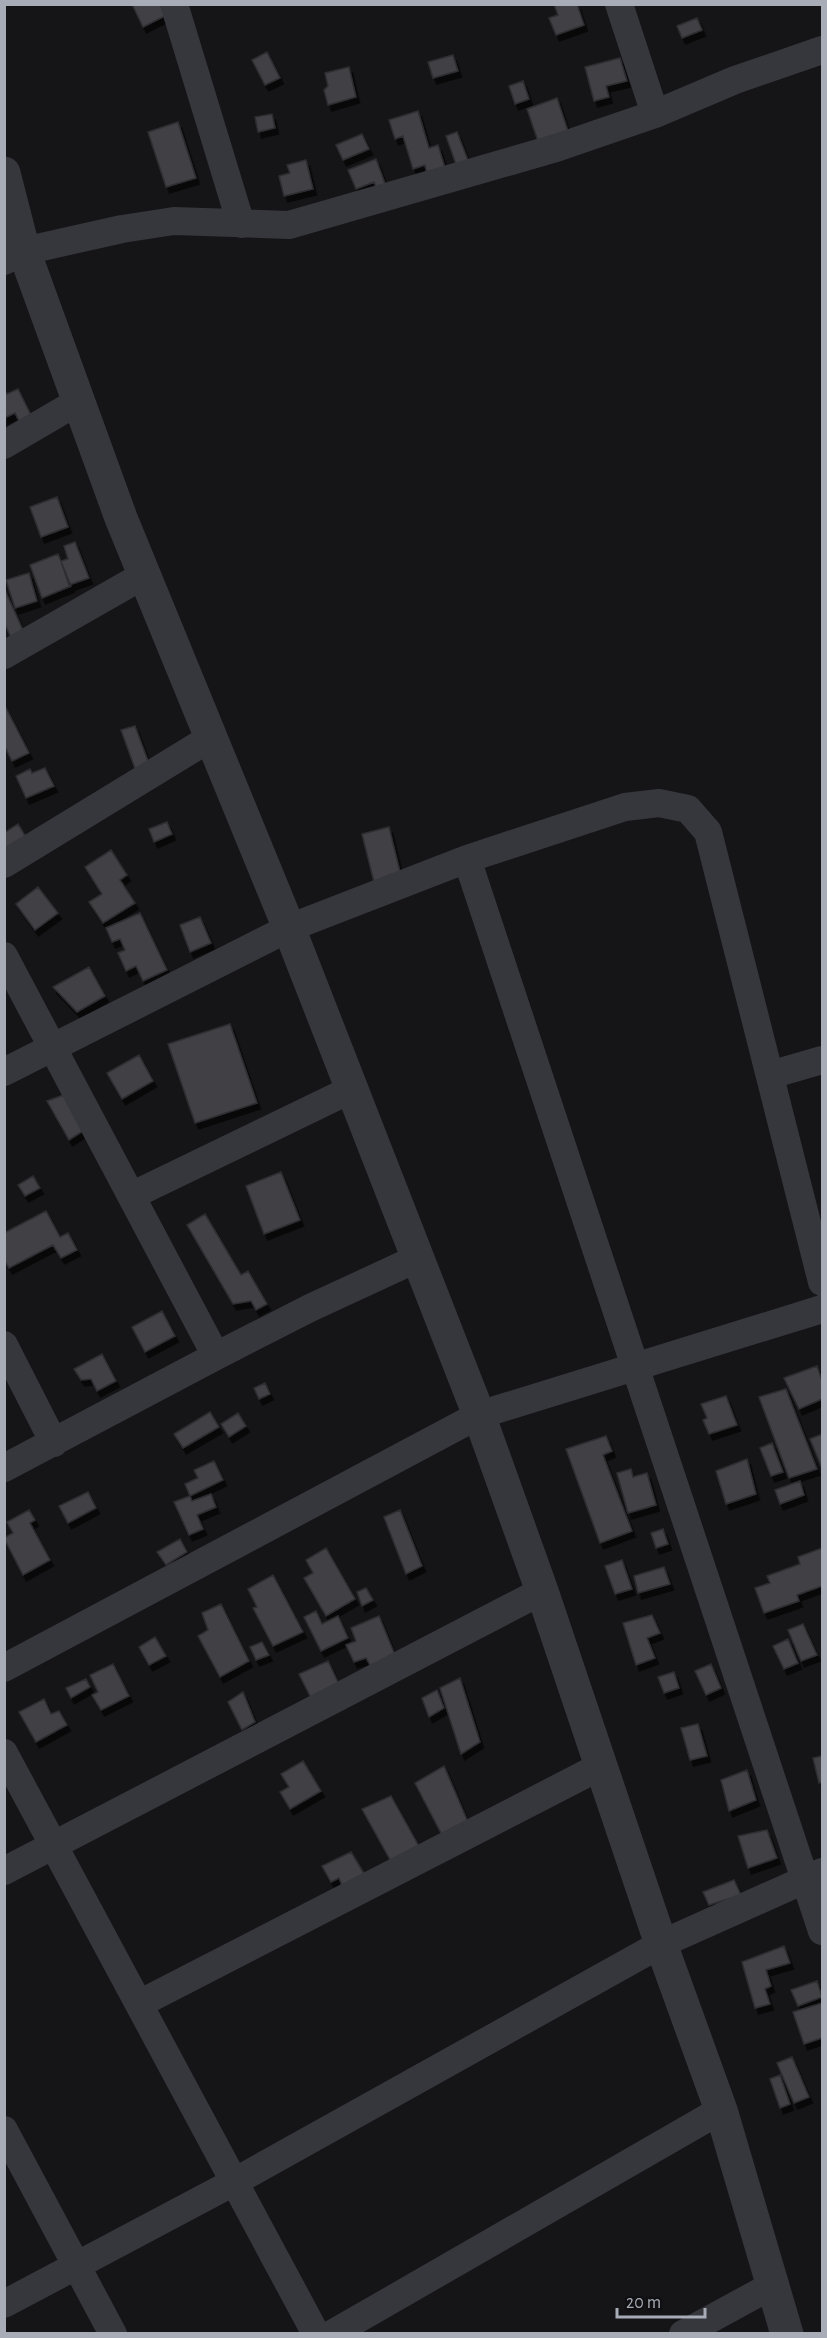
<svg xmlns="http://www.w3.org/2000/svg" width="827" height="2338" font-family="'Alegreya Sans',sans-serif">
<style>
.building{fill:#3f4044;stroke:#2f2f33;stroke-width:1.5;filter:url(#shadow)}
.lines{fill:none;stroke-linecap:round;stroke-linejoin:round}
.minor{stroke:#36373c;stroke-width:28}
.tertiary{stroke:#36373c;stroke-width:33}
</style>
<defs>
<filter id="shadow"><feDropShadow dx="3.5" dy="6" stdDeviation="0" flood-color="#0009"/></filter>
</defs>
<rect width="100%" height="100%" fill="#151517"/>
<!-- building -->
<path class="building" d="M 132,4 L 165,4 L 169,14 L 143,27 Z
M 554,4 L 577,4 L 584,25 L 556,35 L 549,18 L 558,15 Z
M 697,18 L 702,30 L 682,38 L 677,26 Z
M 267,52 L 280,78 L 265,85 L 252,60 Z
M 453,55 L 458,71 L 433,78 L 428,62 Z
M 620,58 L 627,81 L 606,86 L 609,97 L 594,101 L 585,67 Z
M 349,67 L 356,97 L 328,105 L 324,90 L 328,86 L 325,73 Z
M 523,81 L 529,99 L 515,104 L 509,86 Z
M 557,98 L 568,131 L 538,141 L 527,109 Z
M 418,111 L 429,148 L 438,145 L 445,168 L 428,178 L 425,165 L 413,169 L 403,136 L 395,139 L 389,120 Z
M 272,114 L 275,128 L 258,132 L 255,117 Z
M 178,122 L 196,178 L 166,187 L 148,132 Z
M 457,132 L 469,163 L 457,167 L 446,136 Z
M 362,134 L 369,149 L 343,160 L 336,145 Z
M 376,159 L 387,189 L 378,192 L 374,182 L 356,189 L 348,170 Z
M 306,160 L 313,189 L 284,196 L 279,176 L 290,173 L 287,165 Z
M 18,389 L 31,415 L 19,421 L 15,413 L 4,418 L 4,390 L 7,394 Z
M 57,497 L 68,527 L 41,537 L 30,507 Z
M 75,542 L 89,578 L 69,585 L 61,561 L 68,559 L 64,546 Z
M 58,554 L 71,586 L 42,598 L 30,565 Z
M 29,573 L 37,601 L 15,608 L 6,580 Z
M 4,588 L 26,637 L 14,643 L 4,623 Z
M 5,706 L 29,753 L 12,761 L 4,745 Z
M 135,726 L 151,769 L 137,774 L 121,730 Z
M 45,768 L 54,786 L 26,798 L 16,776 L 30,769 L 32,773 Z
M 167,822 L 172,834 L 154,842 L 149,829 Z
M 18,824 L 32,847 L 4,864 L 4,833 Z
M 389,827 L 401,876 L 374,882 L 362,834 Z
M 111,850 L 127,875 L 120,880 L 135,903 L 103,923 L 89,902 L 102,894 L 85,867 Z
M 38,887 L 58,913 L 35,930 L 16,904 Z
M 140,913 L 167,970 L 143,981 L 136,966 L 126,971 L 118,953 L 125,950 L 120,939 L 112,942 L 106,928 Z
M 200,917 L 211,943 L 190,952 L 180,925 Z
M 89,967 L 105,996 L 77,1012 L 53,987 Z
M 230,1024 L 257,1103 L 195,1123 L 168,1044 Z
M 139,1055 L 153,1081 L 122,1099 L 107,1073 Z
M 64,1095 L 83,1131 L 69,1140 L 47,1101 Z
M 281,1172 L 300,1220 L 264,1234 L 246,1186 Z
M 33,1176 L 40,1188 L 25,1196 L 18,1185 Z
M 46,1211 L 60,1237 L 68,1233 L 77,1250 L 61,1258 L 53,1245 L 9,1268 L 4,1260 L 4,1233 Z
M 205,1214 L 241,1275 L 248,1271 L 267,1304 L 256,1310 L 251,1301 L 233,1304 L 187,1225 Z
M 162,1311 L 175,1336 L 145,1352 L 132,1327 Z
M 102,1354 L 116,1381 L 97,1391 L 91,1379 L 81,1380 L 74,1369 Z
M 817,1366 L 822,1381 L 822,1399 L 799,1409 L 784,1378 Z
M 265,1383 L 270,1394 L 259,1399 L 254,1388 Z
M 786,1389 L 817,1469 L 789,1478 L 759,1397 Z
M 726,1396 L 737,1425 L 709,1434 L 703,1420 L 707,1418 L 701,1404 Z
M 210,1412 L 219,1427 L 183,1448 L 174,1434 Z
M 238,1413 L 246,1426 L 229,1437 L 221,1424 Z
M 822,1434 L 822,1468 L 810,1439 Z
M 606,1436 L 612,1451 L 603,1455 L 632,1531 L 600,1543 L 566,1449 Z
M 772,1443 L 783,1472 L 771,1476 L 760,1448 Z
M 747,1459 L 756,1494 L 726,1504 L 716,1471 Z
M 214,1461 L 223,1480 L 190,1496 L 185,1484 L 198,1478 L 194,1470 Z
M 631,1469 L 633,1477 L 647,1473 L 656,1505 L 628,1513 L 617,1473 Z
M 800,1481 L 804,1495 L 780,1504 L 775,1490 Z
M 88,1492 L 96,1508 L 68,1523 L 59,1506 Z
M 211,1494 L 216,1507 L 197,1515 L 203,1529 L 189,1535 L 174,1502 L 190,1496 L 192,1501 Z
M 29,1510 L 35,1520 L 30,1523 L 50,1560 L 23,1575 L 4,1538 L 13,1533 L 7,1522 Z
M 400,1510 L 422,1566 L 406,1574 L 384,1517 Z
M 663,1529 L 668,1544 L 656,1548 L 651,1533 Z
M 180,1539 L 187,1552 L 166,1565 L 157,1552 Z
M 326,1548 L 355,1599 L 326,1616 L 304,1578 L 313,1573 L 306,1560 Z
M 822,1548 L 822,1586 L 797,1595 L 799,1601 L 764,1613 L 755,1588 L 770,1583 L 767,1576 L 800,1564 L 798,1557 Z
M 622,1560 L 632,1589 L 615,1594 L 605,1566 Z
M 664,1567 L 670,1584 L 638,1593 L 634,1576 Z
M 273,1575 L 303,1632 L 273,1646 L 253,1608 L 257,1607 L 248,1589 Z
M 366,1588 L 373,1600 L 362,1606 L 357,1592 Z
M 221,1604 L 249,1661 L 220,1677 L 198,1636 L 208,1630 L 202,1613 Z
M 316,1611 L 322,1624 L 338,1616 L 348,1638 L 321,1651 L 304,1617 Z
M 652,1615 L 660,1633 L 647,1638 L 655,1658 L 636,1665 L 623,1623 Z
M 379,1616 L 397,1660 L 375,1674 L 366,1658 L 354,1662 L 346,1645 L 356,1641 L 351,1628 Z
M 803,1624 L 817,1655 L 801,1661 L 788,1630 Z
M 155,1637 L 166,1656 L 149,1665 L 139,1647 Z
M 788,1639 L 798,1663 L 784,1669 L 773,1646 Z
M 262,1642 L 269,1655 L 256,1660 L 250,1647 Z
M 328,1661 L 343,1693 L 315,1706 L 299,1674 Z
M 113,1664 L 129,1696 L 101,1710 L 92,1695 L 98,1692 L 90,1675 Z
M 711,1664 L 721,1688 L 706,1695 L 695,1671 Z
M 674,1672 L 679,1688 L 664,1693 L 658,1677 Z
M 460,1678 L 480,1742 L 461,1754 L 440,1688 Z
M 86,1679 L 90,1687 L 71,1698 L 66,1688 Z
M 437,1690 L 444,1708 L 429,1717 L 422,1698 Z
M 243,1692 L 255,1722 L 242,1730 L 228,1702 Z
M 44,1699 L 51,1714 L 59,1711 L 67,1725 L 36,1742 L 19,1712 Z
M 698,1724 L 707,1756 L 690,1760 L 681,1728 Z
M 822,1756 L 822,1782 L 819,1783 L 813,1758 Z
M 303,1761 L 321,1791 L 290,1809 L 280,1792 L 289,1787 L 281,1774 Z
M 444,1766 L 468,1822 L 443,1837 L 415,1783 Z
M 747,1770 L 756,1800 L 729,1811 L 721,1780 Z
M 391,1796 L 421,1850 L 393,1865 L 362,1809 Z
M 767,1830 L 777,1858 L 748,1868 L 738,1836 Z
M 351,1852 L 368,1880 L 344,1890 L 339,1878 L 331,1882 L 322,1866 Z
M 734,1880 L 741,1895 L 709,1905 L 703,1892 Z
M 784,1946 L 790,1963 L 766,1970 L 771,1986 L 765,1989 L 770,2004 L 755,2008 L 742,1962 Z
M 817,1981 L 822,1997 L 798,2006 L 791,1990 Z
M 822,2003 L 822,2038 L 804,2044 L 793,2012 Z
M 792,2057 L 809,2097 L 794,2103 L 777,2063 Z
M 780,2075 L 790,2104 L 780,2108 L 770,2079 Z"/>
<g class="lines">
<!-- minor -->
<path class="minor" d="M 174,4 L 241,224
M 619,4 L 655,114
M 4,261 L 24,251 L 122,229 L 174,221 L 289,225 L 556,148 L 655,114 L 735,80 L 822,50
M 4,445 L 79,401
M 4,655 L 144,575
M 467,859 L 822,1931
M 4,864 L 212,737
M 4,956 L 216,1356
M 4,1072 L 289,928 L 467,859 L 625,807 L 659,803 L 688,809 L 708,832 L 822,1282
M 770,1075 L 822,1060
M 133,1195 L 352,1089
M 4,1345 L 54,1443
M 4,1468 L 216,1356 L 310,1308 L 418,1258
M 4,1668 L 479,1415 L 822,1309
M 4,1753 L 316,2334
M 4,1871 L 542,1591
M 139,2004 L 601,1766
M 4,2130 L 113,2334
M 4,2304 L 234,2182 L 661,1944 L 822,1872
M 332,2334 L 721,2110
M 683,2334 L 773,2285"/>
<!-- tertiary -->
<path class="tertiary" d="M 4,173 L 24,251 L 121,518 L 289,928 L 479,1415 L 542,1591 L 661,1944 L 721,2110 L 787,2334"/>
</g>
<!-- border -->
<rect width="827" height="2338" fill="none" stroke="#a7acb7" stroke-width="12"/>
<!-- scale -->
<path d="M617 2308v9h88v-9" fill="none" stroke="#a7acb7" stroke-width="3"/>
<text x="626" y="2308" font-size="18" fill="#a7acb7" stroke="#101012" stroke-width="4.5" paint-order="stroke">20 m</text>
</svg>
